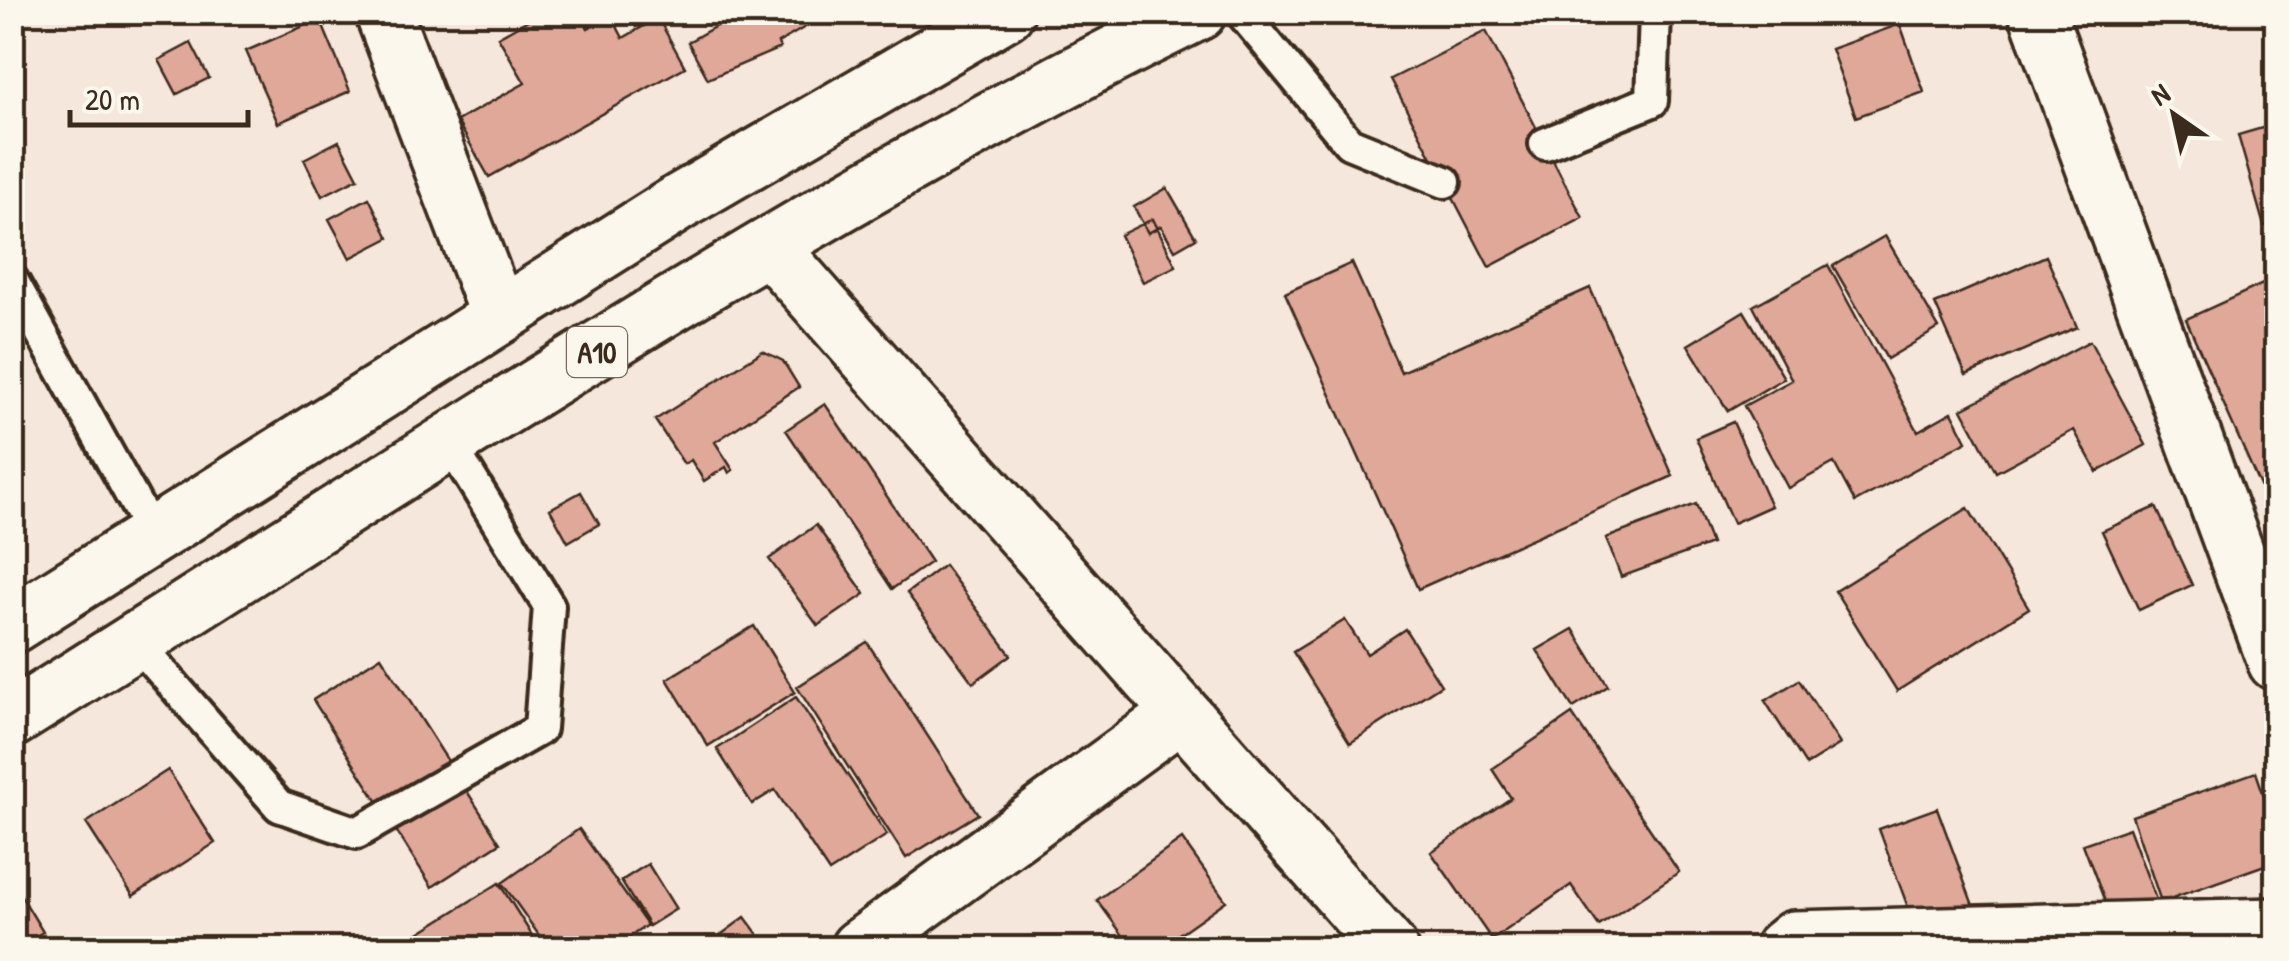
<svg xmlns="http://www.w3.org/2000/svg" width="2289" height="961" font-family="'Patrick Hand',sans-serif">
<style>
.building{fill:#dfa898;stroke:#3b2a1e;stroke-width:2.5}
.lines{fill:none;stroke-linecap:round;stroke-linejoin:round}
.lane-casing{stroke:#3b2a1e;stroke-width:38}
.street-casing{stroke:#3b2a1e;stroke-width:62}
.highway-casing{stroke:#3b2a1e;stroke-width:62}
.lane{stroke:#fbf7ec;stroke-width:30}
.street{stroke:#fbf7ec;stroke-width:55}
.highway{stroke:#fbf7ec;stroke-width:55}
.labels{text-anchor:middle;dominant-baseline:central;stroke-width:8;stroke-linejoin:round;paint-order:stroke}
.shield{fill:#fbf7ec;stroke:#75685c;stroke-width:2.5}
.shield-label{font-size:30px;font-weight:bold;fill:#3b2a1e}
</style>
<rect width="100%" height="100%" fill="#f5e7db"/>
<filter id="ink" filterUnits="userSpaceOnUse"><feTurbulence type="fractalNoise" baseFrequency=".01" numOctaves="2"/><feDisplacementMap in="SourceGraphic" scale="20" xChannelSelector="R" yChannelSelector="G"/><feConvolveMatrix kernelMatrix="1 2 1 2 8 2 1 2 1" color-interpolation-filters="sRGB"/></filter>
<g filter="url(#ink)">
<!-- building -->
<path class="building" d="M 542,12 L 579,12 L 588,28 L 611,15 L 623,38 L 658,18 L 685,67 L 489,177 L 457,121 L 525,83 L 498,37 Z
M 629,12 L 679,12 L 636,27 Z
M 707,12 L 808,12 L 812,23 L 778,43 L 780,48 L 708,79 L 688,42 L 716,26 Z
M 320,19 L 350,91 L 278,123 L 246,51 Z
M 1900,24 L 1924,92 L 1856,117 L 1831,49 Z
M 1486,31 L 1583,218 L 1489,267 L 1391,79 Z
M 191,43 L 209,78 L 177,94 L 159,60 Z
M 2276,124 L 2276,223 L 2264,226 L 2238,135 Z
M 339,141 L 358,178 L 322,196 L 304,159 Z
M 1167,188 L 1196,238 L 1175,250 L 1161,226 L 1148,233 L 1134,207 Z
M 369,198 L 389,238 L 350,258 L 329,219 Z
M 1153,219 L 1176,266 L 1143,282 L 1120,235 Z
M 1885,236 L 1939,328 L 1887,359 L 1833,266 Z
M 2046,256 L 2077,327 L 1966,375 L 1935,304 Z
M 1352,263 L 1401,372 L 1590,288 L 1673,476 L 1418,589 L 1285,293 Z
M 1828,265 L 1918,431 L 1952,412 L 1967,441 L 1855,502 L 1834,463 L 1788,488 L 1744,406 L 1792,380 L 1753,306 Z
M 2276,278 L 2276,522 L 2186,319 Z
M 1744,311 L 1784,378 L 1728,411 L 1688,345 Z
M 2090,341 L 2146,445 L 2097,472 L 2074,430 L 1996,472 L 1962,409 Z
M 763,351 L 783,361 L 799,387 L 715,442 L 733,470 L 729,473 L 726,467 L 704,481 L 691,460 L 684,464 L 655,420 Z
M 825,404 L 931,562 L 892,589 L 786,430 Z
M 1733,422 L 1771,506 L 1733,523 L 1696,438 Z
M 581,492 L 599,524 L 568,542 L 550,509 Z
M 1696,504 L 1711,544 L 1621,577 L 1606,538 Z
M 2156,507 L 2192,585 L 2139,610 L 2102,531 Z
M 1968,508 L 2029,608 L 1897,691 L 1835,591 Z
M 816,525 L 865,594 L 818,626 L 769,559 Z
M 944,565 L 1011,655 L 973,683 L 907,593 Z
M 1345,620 L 1367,654 L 1405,629 L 1441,685 L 1350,743 L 1293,652 Z
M 754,626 L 795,692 L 708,746 L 667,679 Z
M 1573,629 L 1608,686 L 1573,708 L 1537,650 Z
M 867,642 L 978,814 L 906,858 L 797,687 Z
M 381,656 L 500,843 L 432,887 L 313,700 Z
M 1799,680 L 1840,744 L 1806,765 L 1765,701 Z
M 796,697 L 887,835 L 829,872 L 775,790 L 752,804 L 717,749 Z
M 1572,714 L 1679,872 L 1599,926 L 1571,885 L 1492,940 L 1431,852 L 1511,798 L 1492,769 Z
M 168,770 L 215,843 L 133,896 L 86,823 Z
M 2256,772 L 2276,831 L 2276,861 L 2161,902 L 2132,816 Z
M 1937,808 L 1974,908 L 1916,929 L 1879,829 Z
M 2129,828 L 2160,910 L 2115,928 L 2083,844 Z
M 579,829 L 647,925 L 614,948 L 548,948 L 502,883 Z
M 1182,839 L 1226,901 L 1159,948 L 1132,948 L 1097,900 Z
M 648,864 L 676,909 L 649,926 L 621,881 Z
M 499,883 L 540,948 L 395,948 Z
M 20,894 L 43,932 L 13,948 L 12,898 Z
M 745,917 L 768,948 L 703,948 Z"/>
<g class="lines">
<defs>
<path id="lane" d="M 1241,12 L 1349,143 L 1445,182
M 1545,144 L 1652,101 L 1655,12
M 12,280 L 153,535
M 136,642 L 279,806 L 357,833 L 540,729 L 549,606 L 450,444"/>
<path id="street" d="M 383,12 L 498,314
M 2037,12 L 2276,662
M 769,246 L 1389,948
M 859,948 L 1181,713
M 1783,948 L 1794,939 L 2276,926"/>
<path id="highway" d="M 12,625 L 683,200 L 1006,12
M 12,719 C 402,475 785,215 1198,12"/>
</defs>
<!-- lane casing -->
<use href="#lane" class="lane-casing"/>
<!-- street casing -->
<use href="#street" class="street-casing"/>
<!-- highway casing -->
<use href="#highway" class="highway-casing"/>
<!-- lane -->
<use href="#lane" class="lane"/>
<!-- street -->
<use href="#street" class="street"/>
<!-- highway -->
<use href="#highway" class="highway"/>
</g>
</g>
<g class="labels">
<!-- shield labels -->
<rect class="shield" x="567" y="327" width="60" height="50" rx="8"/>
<g class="shield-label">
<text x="597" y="352">A10</text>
</g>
</g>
<!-- margin -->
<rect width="2289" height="961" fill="none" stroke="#fbf7ec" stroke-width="50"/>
<rect x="25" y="25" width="2239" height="911" fill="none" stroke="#3b2a1e" stroke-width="4" filter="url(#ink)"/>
<!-- north arrow -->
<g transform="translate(2174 115) rotate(326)" stroke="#fbf7ec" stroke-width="8" paint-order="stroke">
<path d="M0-8L18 38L0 25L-18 38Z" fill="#3b2a1e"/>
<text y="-15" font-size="28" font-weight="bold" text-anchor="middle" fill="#3b2a1e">N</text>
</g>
<!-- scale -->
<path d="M70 110v15h178v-15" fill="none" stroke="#3b2a1e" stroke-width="5"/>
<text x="85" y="110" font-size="30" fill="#3b2a1e" stroke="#fbf7ec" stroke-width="8" paint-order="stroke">20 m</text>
</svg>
